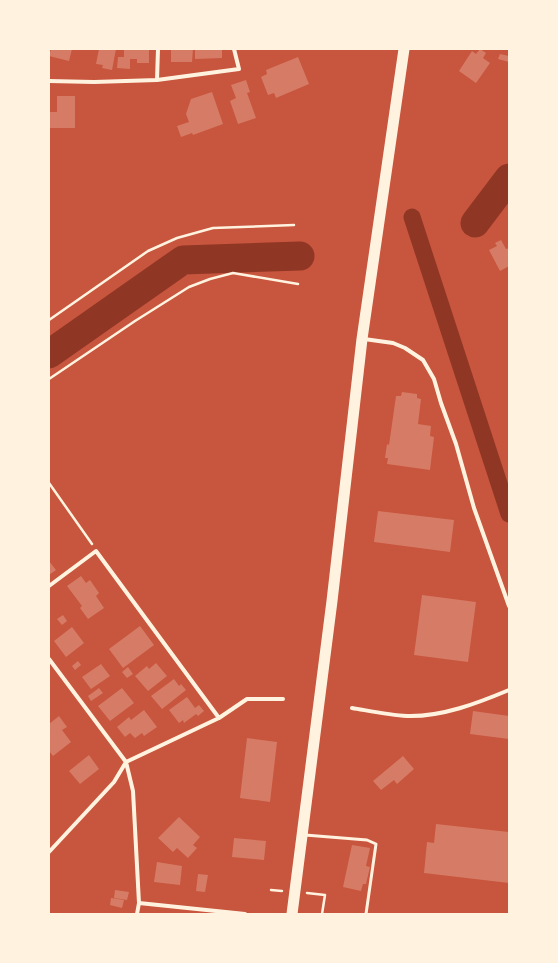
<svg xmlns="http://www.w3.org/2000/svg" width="558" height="963" font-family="'Roboto Condensed',sans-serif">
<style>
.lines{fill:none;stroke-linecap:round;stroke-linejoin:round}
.canal{stroke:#8f3625;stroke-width:17}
.river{stroke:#8f3625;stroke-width:29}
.building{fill:#d67c66}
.path{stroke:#fff3e0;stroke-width:2.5}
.service{stroke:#fff3e0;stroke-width:3}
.minor{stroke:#fff3e0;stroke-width:4}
.trunk{stroke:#fff3e0;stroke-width:11}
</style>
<rect width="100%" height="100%" fill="#c8553d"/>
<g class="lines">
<!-- canal -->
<path class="canal" d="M 412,217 L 509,514"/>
<!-- river -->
<path class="river" d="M 475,223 L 509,178
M 49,354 L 183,260 L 300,256"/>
</g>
<!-- building -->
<path class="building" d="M 51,49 L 72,49 L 69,61 L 49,56 Z
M 99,49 L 116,49 L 112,70 L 102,68 L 103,65 L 96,64 Z
M 124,49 L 149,49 L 149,63 L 137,63 L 137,59 L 130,59 L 130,69 L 117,68 L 118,57 L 124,57 Z
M 171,49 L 193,49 L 192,62 L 171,62 Z
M 195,49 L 222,49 L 222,58 L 195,59 Z
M 480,49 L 486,53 L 483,58 L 490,63 L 476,83 L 459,71 L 472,51 L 476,54 Z
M 500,54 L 509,56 L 509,62 L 498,59 Z
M 298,57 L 309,84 L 276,98 L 274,93 L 268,95 L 261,77 L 267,74 L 266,70 Z
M 246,80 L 250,92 L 247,93 L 256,118 L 238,124 L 230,101 L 236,98 L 231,85 Z
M 212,92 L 223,124 L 193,135 L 192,133 L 181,137 L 177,126 L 189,122 L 186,114 L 191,99 Z
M 57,96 L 75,96 L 75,128 L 49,128 L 49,112 L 57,112 Z
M 501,240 L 506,249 L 509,248 L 509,266 L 500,271 L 489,250 L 497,246 L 495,243 Z
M 402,392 L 417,394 L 417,398 L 421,399 L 418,424 L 431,426 L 430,436 L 434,437 L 430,470 L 387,464 L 388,458 L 385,458 L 387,444 L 389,445 L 396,396 L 401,396 Z
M 378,511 L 454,520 L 450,552 L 374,542 Z
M 49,561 L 56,570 L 49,575 Z
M 81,576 L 86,583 L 90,580 L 99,593 L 96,596 L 104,608 L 88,619 L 80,608 L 82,606 L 67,586 Z
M 422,595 L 476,602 L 468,662 L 414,655 Z
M 63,615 L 67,621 L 62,625 L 57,619 Z
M 140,626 L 154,645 L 123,668 L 109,649 Z
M 72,627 L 84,643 L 66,657 L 54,641 Z
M 78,661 L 81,665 L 75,670 L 72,666 Z
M 156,663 L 167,676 L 148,691 L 135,676 L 147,666 L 149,669 Z
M 101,664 L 110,676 L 91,689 L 82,677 Z
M 128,667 L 133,674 L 127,678 L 122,672 Z
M 174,679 L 179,686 L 181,684 L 186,690 L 162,709 L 151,696 Z
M 99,688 L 103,693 L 91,701 L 88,696 Z
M 122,688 L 134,703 L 110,721 L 98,706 Z
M 187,697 L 195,708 L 199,705 L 204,711 L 198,716 L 196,714 L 184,723 L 183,720 L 179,723 L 169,710 Z
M 144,710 L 157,727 L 144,736 L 142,733 L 135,738 L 130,733 L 125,737 L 117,727 L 129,717 L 131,720 Z
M 473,711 L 509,716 L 509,739 L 470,734 Z
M 59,716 L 67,727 L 62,730 L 71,742 L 53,756 L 49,751 L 49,724 Z
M 247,738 L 277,742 L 270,802 L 240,798 Z
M 89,755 L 99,769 L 80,784 L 69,771 Z
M 403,756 L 414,769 L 397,784 L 394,780 L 381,790 L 373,781 Z
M 179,817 L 200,837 L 193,845 L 197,848 L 188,858 L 177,848 L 173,852 L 158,838 Z
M 436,824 L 509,832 L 509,883 L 424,873 L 427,842 L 434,843 Z
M 234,838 L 266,841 L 264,860 L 232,857 Z
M 352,845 L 370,848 L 366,866 L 370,867 L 366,884 L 363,884 L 361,891 L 343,887 Z
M 157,862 L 182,866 L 180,885 L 154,882 Z
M 198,874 L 208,875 L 205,892 L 196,891 Z
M 115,890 L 129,892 L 127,900 L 114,898 Z
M 111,898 L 124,900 L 122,908 L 110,905 Z"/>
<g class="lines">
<!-- path -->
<path class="path" d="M 49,320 L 148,251 L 177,238 L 213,228 L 294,225
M 49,379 L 135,321 L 189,287 L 210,279 L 233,273 L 298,284
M 49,483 L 92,544
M 271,890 L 282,891
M 307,893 L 325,895
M 322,914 L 325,895"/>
<!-- service -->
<path class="service" d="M 305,835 L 367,840 L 376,844 L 366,914"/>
<!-- minor -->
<path class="minor" d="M 158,49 L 157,80 L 239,69 L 234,49
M 49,81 L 94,82 L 157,80
M 364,339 L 393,343 L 405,348 L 423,360 L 434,379 L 441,403 L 456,444 L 474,508 L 509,606
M 49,586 L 96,551 L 219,718 L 247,699 L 283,699
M 49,659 L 126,762 L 219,718
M 352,708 C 370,711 389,715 407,716 C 442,717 478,703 509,690
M 49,852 L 114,782 L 126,762 L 133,791 L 139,903 L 137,914
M 139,903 L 245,914"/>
<!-- trunk -->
<path class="trunk" d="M 292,914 L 332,601 L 362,339 L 404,49"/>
</g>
<!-- border -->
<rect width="558" height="963" fill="none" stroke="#fff3e0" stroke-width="100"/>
</svg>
